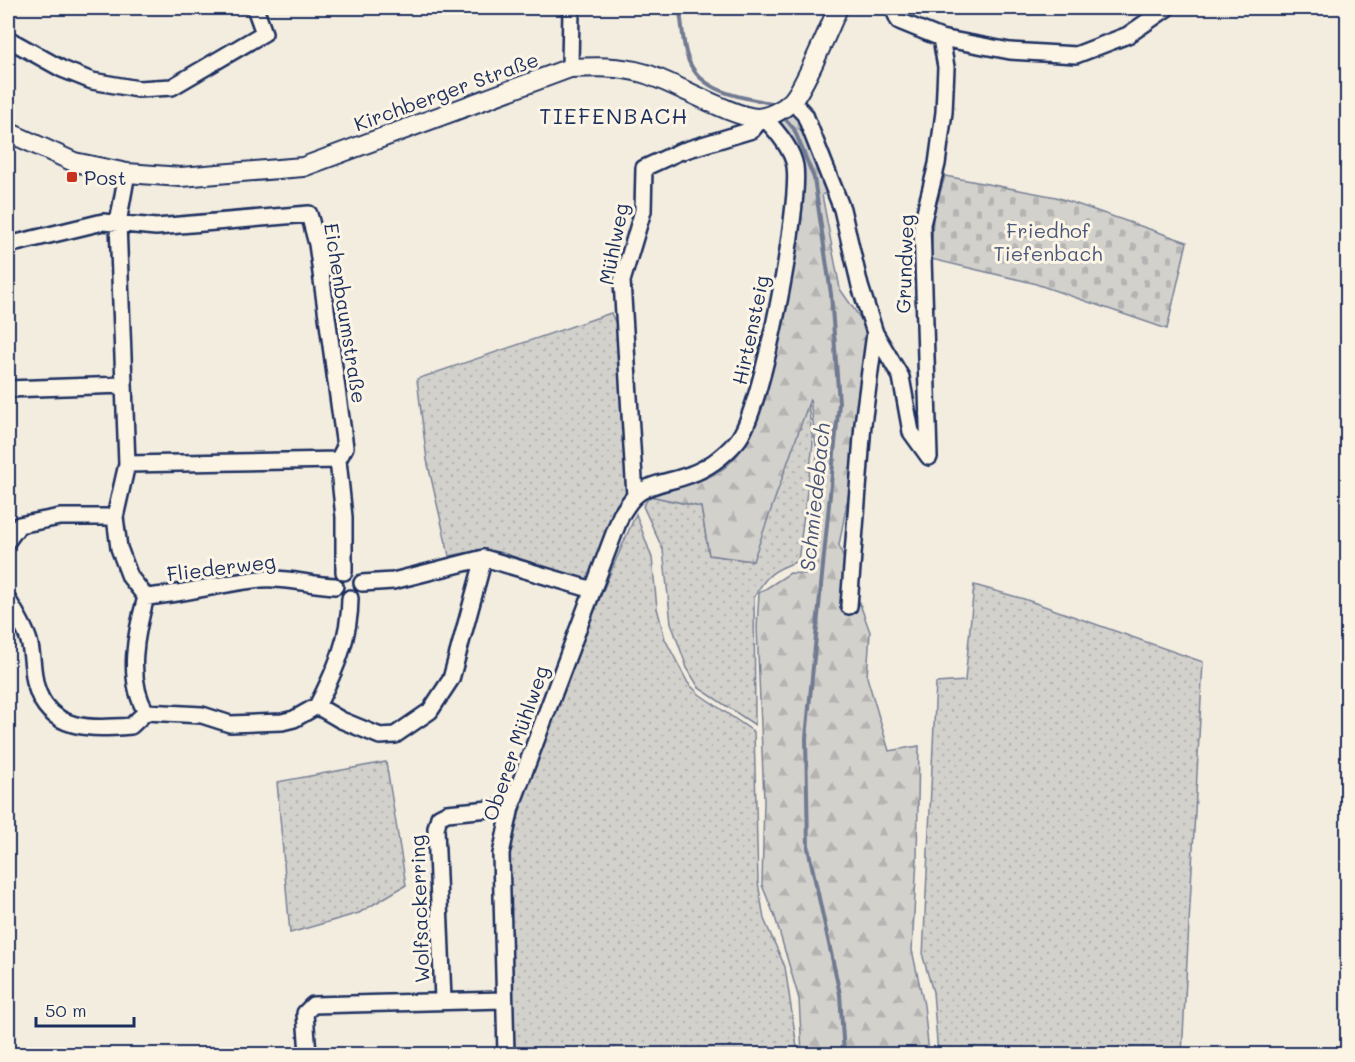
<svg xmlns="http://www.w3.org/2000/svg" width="1355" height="1062" font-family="Mali,sans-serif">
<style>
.grass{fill:url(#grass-dots);stroke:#778095;stroke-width:1.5}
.forest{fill:url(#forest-firs);stroke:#778095;stroke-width:1.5}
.cemetery{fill:url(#cemetery-stones);stroke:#778095;stroke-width:1.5}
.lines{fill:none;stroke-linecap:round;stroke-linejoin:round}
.stream{stroke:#707a91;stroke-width:4}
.minor-casing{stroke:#1b2f5e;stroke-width:20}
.major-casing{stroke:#1b2f5e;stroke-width:22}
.minor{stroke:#fcf5e5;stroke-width:15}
.major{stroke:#fcf5e5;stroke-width:18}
.poi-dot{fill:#c8321e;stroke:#fcf5e5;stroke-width:2}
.labels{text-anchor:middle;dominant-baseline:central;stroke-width:6;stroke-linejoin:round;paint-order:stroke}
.street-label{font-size:20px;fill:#1b2f5e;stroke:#fcf5e5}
.poi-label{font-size:20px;fill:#1b2f5e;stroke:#fcf5e5;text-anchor:start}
.park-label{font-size:20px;fill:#49587a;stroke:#fcf5e5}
.water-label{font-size:21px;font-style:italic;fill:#465478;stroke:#fcf5e5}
.quarter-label{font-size:22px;letter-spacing:1.5px;fill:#1b2f5e;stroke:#fcf5e5}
</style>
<defs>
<pattern id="grass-dots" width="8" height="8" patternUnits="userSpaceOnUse" patternTransform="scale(1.5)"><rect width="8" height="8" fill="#d3d1cc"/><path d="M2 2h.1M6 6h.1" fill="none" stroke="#b5b4b2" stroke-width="1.8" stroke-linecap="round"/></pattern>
<pattern id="forest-firs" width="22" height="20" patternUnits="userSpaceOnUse" patternTransform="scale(1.5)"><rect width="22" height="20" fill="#d3d1cc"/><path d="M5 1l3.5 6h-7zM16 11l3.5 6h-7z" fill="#b5b4b2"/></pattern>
<pattern id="cemetery-stones" width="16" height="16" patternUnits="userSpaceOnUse" patternTransform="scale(1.5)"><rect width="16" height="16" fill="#d3d1cc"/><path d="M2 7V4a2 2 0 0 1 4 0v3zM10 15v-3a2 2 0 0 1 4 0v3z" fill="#b5b4b2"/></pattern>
</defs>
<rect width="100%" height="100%" fill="#f3ede0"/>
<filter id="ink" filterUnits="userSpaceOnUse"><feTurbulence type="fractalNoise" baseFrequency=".0167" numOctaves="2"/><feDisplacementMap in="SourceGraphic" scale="12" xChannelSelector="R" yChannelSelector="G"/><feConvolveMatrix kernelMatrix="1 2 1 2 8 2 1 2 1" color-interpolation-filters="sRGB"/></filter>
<g filter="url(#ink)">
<!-- grass -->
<path class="grass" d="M 611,313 L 615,322 L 623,324 L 630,477 L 624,503 L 611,524 L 589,579 L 583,580 L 500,552 L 481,550 L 449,556 L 427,460 L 417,379 Z
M 808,403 L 813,444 L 798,561 C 774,570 766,574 754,598 L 755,725 L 699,688 L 687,668 L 671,623 L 663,550 L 643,506 L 650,496 L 701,507 L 709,555 L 752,561 Z
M 636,514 L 652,558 L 657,608 L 665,639 L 688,683 L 699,694 L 754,732 L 758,882 L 764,919 L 785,967 L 798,1054 L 514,1054 L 508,860 C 518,806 538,755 558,704 C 582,640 608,577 636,514 Z
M 974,585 L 1024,599 L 1203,662 L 1182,1054 L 938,1054 L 933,992 L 923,957 L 936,683 L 965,681 Z
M 386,762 L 406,885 L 359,913 L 290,933 L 277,782 Z"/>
<!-- forest -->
<path class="forest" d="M 794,113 L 816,147 L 830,191 L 822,195 L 840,289 L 869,331 L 860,434 L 839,545 L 870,632 L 867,677 L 889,751 L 919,746 L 917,858 L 912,950 L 924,1005 L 929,1054 L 802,1054 L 799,999 L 775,917 L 762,885 L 764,800 L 757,627 L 759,593 L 790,573 L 807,574 L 817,453 L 810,399 L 753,561 L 709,555 L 701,507 L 650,496 C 682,485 717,482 738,454 C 761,425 806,229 803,191 C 801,165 791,145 781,122 Z"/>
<!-- cemetery -->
<path class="cemetery" d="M 945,176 L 1056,197 L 1187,242 L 1167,329 L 1033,283 L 931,259 L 933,216 Z"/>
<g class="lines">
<!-- stream -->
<path class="stream" d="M 679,8 C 683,24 682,44 688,59 C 700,92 741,98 772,103 L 776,108
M 783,116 L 794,129 L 814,178 L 831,294 L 839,403 L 806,738 L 808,848 L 840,994 L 844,1054"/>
<defs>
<path id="minor" d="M 893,8 L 899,21 L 941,38 L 946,67 L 944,112 L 937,164 L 922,224 L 929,457
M 941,38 L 1010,51 L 1076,55 L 1128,35 L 1167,8
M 8,39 L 62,69 L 92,81 L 138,89 L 172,87 L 264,33 L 255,8
M 570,68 L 571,8
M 792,101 L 805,115 L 842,209 L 860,286 L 875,333 L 863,424 L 849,606
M 127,173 L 118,223 L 127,464 L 115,517 L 119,548 L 130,577 L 146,597 C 185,594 222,583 261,579 C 287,577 310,585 335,586
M 8,245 L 103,222 L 156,227 L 309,214 L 317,244 L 345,447 L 338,460 L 344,517 L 344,572
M 875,333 L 901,377 L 911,432 L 929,457
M 8,389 L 123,385
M 127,464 L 338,460
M 8,540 L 19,525 L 60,517 L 115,517
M 362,583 L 393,581 L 484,558 L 593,590
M 146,597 C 136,632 126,679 146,712 L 202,715 L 230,724 L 282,722 L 294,719 L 317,706 L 341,720 L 380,736 L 395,735 L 430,711 L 451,679 L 484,558
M 8,600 C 15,612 25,627 29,641 C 33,655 32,672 36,686 C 49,732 92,729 131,726 L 146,712
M 317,706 C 335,671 350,638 350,598
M 443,1000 L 436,828 L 439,817 L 447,813 L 511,807
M 308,1054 L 305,1013 L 313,1005 L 503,1000
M 506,1054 L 501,854 L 511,807 L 621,515 C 625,509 629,502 634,497 C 648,483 671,482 689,475 C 709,468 723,457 737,441 C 762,413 801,206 795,166 C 792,149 775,129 763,117 L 752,130 L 679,152 L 644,168 L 643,211 L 622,281 L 635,496"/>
<path id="major" d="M 8,132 L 74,162 L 127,173 L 181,177 L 303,167 L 570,68 C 595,67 619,66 643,73 C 672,81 733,118 758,118 C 769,117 783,110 791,102 C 803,91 830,26 838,8"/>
</defs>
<!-- minor casing -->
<use href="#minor" class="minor-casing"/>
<!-- major casing -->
<use href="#major" class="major-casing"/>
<!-- minor -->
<use href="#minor" class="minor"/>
<!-- major -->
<use href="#major" class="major"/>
</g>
</g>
<!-- markers -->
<rect class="poi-dot" x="66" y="171" width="12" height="12" rx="3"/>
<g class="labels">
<!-- street labels -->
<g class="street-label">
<text transform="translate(446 91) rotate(-20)">Kirchberger Straße</text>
<text transform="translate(613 244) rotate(-79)">Mühlweg</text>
<text transform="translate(904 264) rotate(-88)">Grundweg</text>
<text transform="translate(346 313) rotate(81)">Eichenbaumstraße</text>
<text transform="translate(750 330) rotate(-78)">Hirtensteig</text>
<text transform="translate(221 567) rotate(-7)">Fliederweg</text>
<text transform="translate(515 743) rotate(-71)">Oberer Mühlweg</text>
<text transform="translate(419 909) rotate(-92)">Wolfsackerring</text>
</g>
<!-- poi labels -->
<g class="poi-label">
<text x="84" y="177">Post</text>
</g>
<!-- park labels -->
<g class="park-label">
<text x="1048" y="230">Friedhof<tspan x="1048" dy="23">Tiefenbach</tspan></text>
</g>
<!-- water labels -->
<g class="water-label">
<text transform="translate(814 497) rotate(-84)">Schmiedebach</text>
</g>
<!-- quarter labels -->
<g class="quarter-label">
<text x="614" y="115">TIEFENBACH</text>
</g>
</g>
<!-- margin -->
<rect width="1355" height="1062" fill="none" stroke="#fcf5e5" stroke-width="30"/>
<rect x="15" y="15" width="1325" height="1032" fill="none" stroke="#1b2f5e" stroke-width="2" filter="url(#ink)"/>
<!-- scale -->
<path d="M36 1017v9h98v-9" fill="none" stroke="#1b2f5e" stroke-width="3"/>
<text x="45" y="1017" font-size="18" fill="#1b2f5e" stroke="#fcf5e5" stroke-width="4.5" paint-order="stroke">50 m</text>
</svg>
